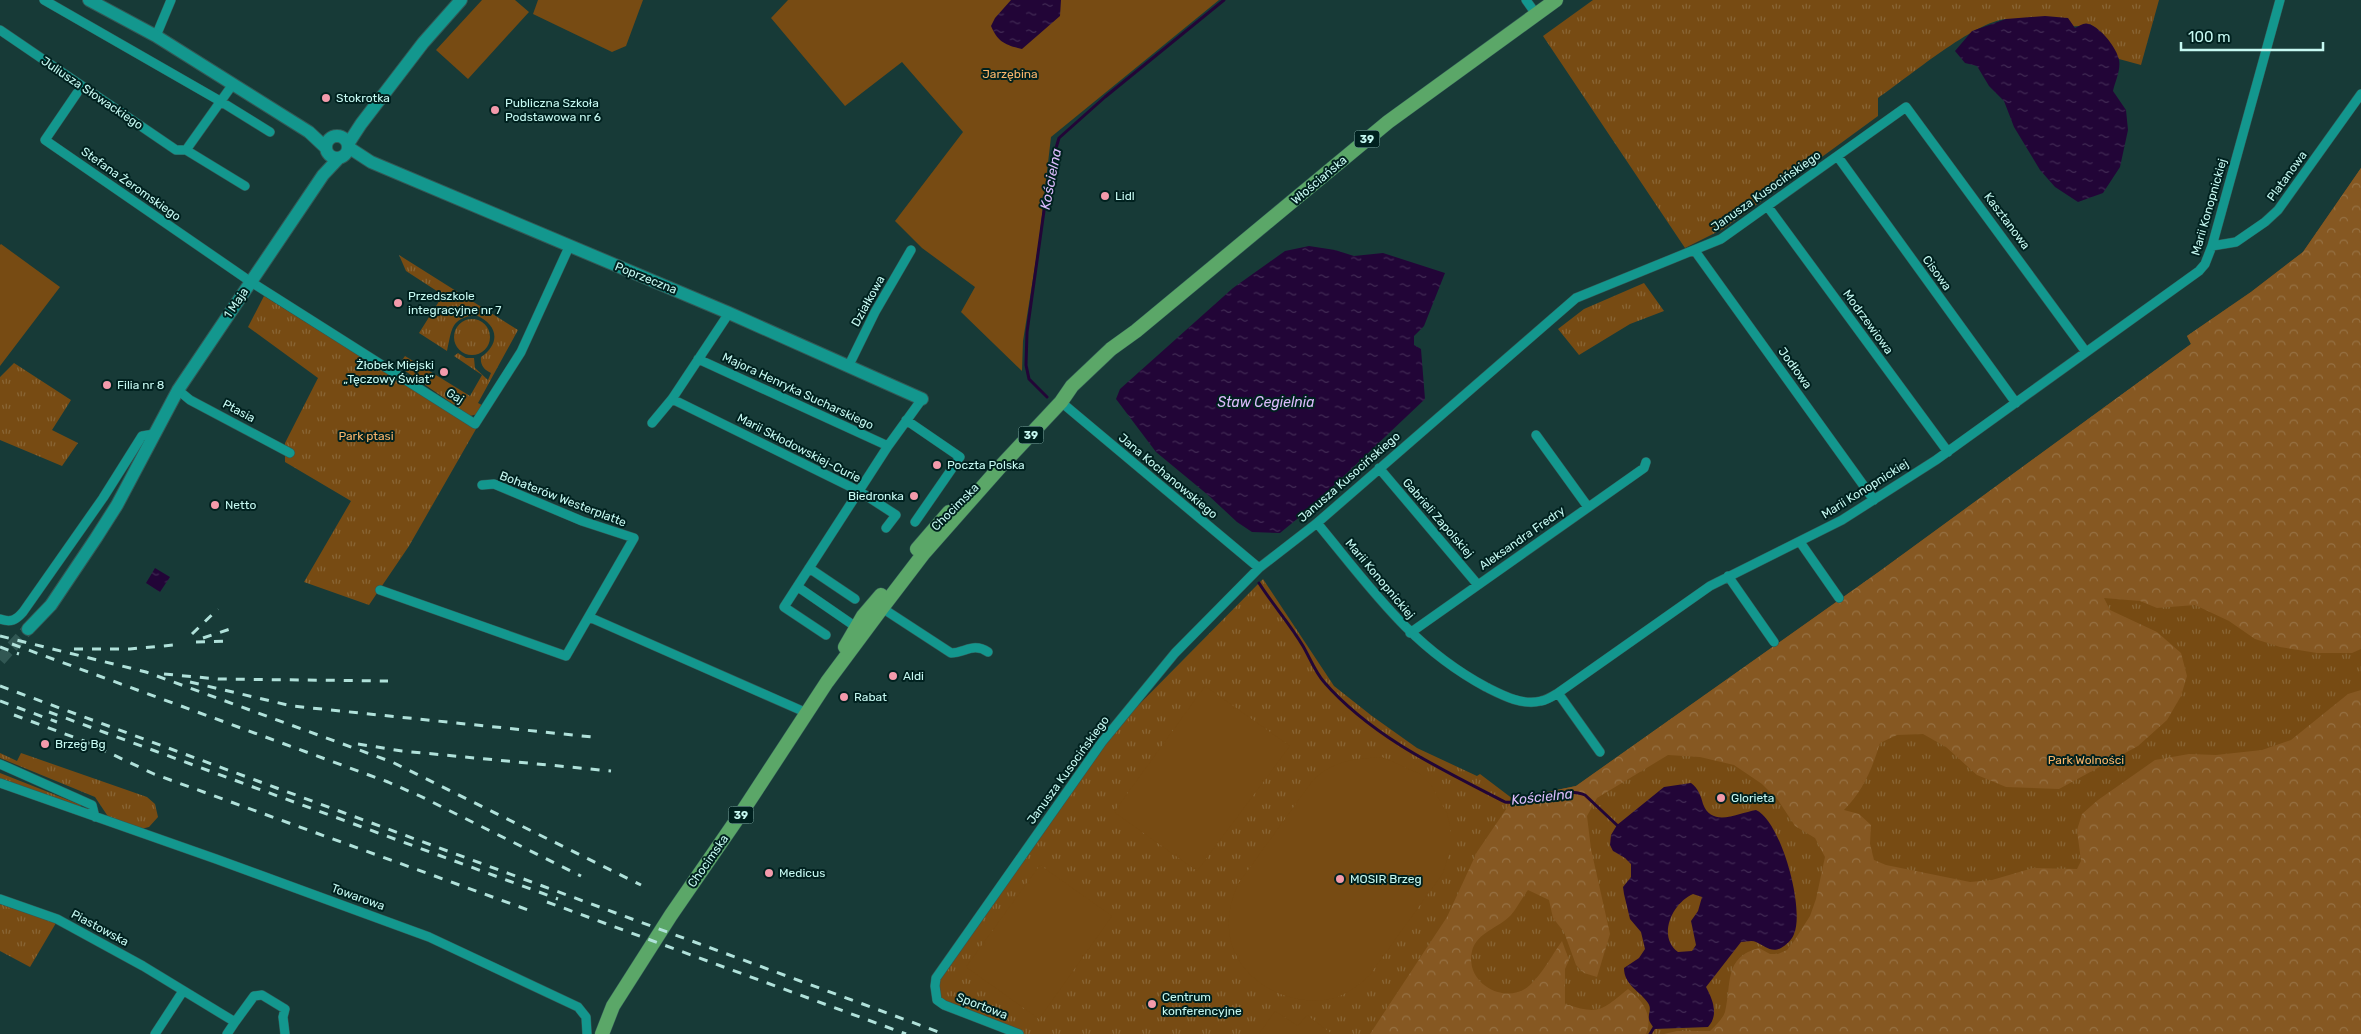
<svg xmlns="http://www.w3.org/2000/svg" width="2361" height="1034" font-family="Rubik,sans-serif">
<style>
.grass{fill:url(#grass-tufts)}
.forest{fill:url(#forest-crowns)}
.garden{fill:#774b13}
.water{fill:url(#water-ripples);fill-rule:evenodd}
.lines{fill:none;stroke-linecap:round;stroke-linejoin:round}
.stream{stroke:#220537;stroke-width:3}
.secondary-tunnel{stroke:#315753;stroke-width:12;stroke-dasharray:12 6;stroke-linecap:butt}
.street-casing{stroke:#335956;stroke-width:10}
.secondary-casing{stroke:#335956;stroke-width:14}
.primary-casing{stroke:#335956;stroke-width:15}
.street{stroke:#13978e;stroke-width:9}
.secondary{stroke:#13978e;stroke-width:12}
.primary{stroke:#5ba768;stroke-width:14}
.rail{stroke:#b0e1da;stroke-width:3;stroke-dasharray:9 9;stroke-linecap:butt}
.poi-dot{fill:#f39aab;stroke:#00211f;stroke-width:2}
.labels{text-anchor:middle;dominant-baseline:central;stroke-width:4;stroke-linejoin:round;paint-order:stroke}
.shield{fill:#00211f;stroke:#8bb8b3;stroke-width:1}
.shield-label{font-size:11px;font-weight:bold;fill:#c6f9f2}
.park-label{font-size:12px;fill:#fbb66b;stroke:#00211f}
.street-label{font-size:12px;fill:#c6f9f2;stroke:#00211f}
.poi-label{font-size:12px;fill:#c6f9f2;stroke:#00211f;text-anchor:start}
.water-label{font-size:14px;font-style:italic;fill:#dcbbfd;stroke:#00211f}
</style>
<defs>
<pattern id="grass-tufts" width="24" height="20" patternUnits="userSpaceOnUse" patternTransform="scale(1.25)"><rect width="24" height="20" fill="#774b13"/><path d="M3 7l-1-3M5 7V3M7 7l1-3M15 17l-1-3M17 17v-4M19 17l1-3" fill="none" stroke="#896636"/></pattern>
<pattern id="forest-crowns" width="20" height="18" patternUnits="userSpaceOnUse" patternTransform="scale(1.25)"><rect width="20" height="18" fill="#865822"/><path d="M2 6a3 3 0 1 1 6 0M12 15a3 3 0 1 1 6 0" fill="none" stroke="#967143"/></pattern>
<pattern id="water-ripples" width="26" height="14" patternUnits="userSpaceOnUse" patternTransform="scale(1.25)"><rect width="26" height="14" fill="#220537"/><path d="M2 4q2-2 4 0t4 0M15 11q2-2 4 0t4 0" fill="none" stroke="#412a54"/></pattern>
</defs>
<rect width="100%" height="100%" fill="#173a37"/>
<!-- grass -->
<path class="grass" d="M 1593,0 L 2159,0 L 2141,65 L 2119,59 L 2103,34 L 2090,24 C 2060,32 2036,18 2007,19 C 1976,20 1906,79 1878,98 L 1878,116 L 1723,229 L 1685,248 L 1543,36 Z
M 2361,168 L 2361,1034 L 1022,1034 L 937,1000 L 936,978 L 1102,742 L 1263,579 L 1334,686 L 1372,716 L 1417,748 L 1477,776 L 1480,774 L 1513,799 L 1576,786 L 1880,571 L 2191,344 L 2187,336 L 2251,292 L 2303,252 Z
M 399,255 L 518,330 L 478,403 L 484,406 L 478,414 L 470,416 L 398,366 L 405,356 L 470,396 L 482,375 L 454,356 L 458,353 L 466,358 L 474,358 L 475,368 L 488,380 L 491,373 C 484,370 480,365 481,357 C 501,343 498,325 476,315 C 450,318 452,330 447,351 L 419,333 L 443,295 L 406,271 Z
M 1644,283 L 1664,311 L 1630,324 L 1579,355 L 1558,329 L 1584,309 Z
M 264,296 L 476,429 L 409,546 L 369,605 L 304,582 L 351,501 L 285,462 L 285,443 L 318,378 L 248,327 Z
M454 337a18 18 0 1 1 36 0a18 18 0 1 1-36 0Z
M 14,363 L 71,400 L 52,430 L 78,443 L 62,466 L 0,440 L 0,377 Z
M 0,753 L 17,761 L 21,753 L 147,797 L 155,804 L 158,817 L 149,827 L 141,829 L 109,818 L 95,797 L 0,758 Z
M 0,773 L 81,805 L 80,807 L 0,779 Z
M 0,904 L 56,923 L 30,967 L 0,951 Z"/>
<!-- forest -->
<path class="forest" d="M 2361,168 L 2361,649 L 2352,653 L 2317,653 L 2280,647 L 2255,639 L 2229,621 L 2195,605 L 2157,608 L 2140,601 L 2104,598 L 2110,610 L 2157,632 L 2181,653 L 2187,676 L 2181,696 L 2167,720 L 2138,746 L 2059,789 L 2006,787 L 1977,775 L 1946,747 L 1923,734 L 1897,735 L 1880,743 C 1872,769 1863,791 1844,810 L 1859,814 L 1871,825 L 1870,844 L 1874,860 L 1886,865 L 1970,882 L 1992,880 L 2033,868 L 2077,869 L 2081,861 L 2077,830 L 2082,814 L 2098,800 L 2155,760 L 2189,754 L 2216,755 L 2262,750 L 2291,740 L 2348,694 L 2361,690 L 2361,1034 L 1664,1034 L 1677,1031 L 1710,1031 C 1716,1025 1722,1020 1725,1012 C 1732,985 1723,957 1759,948 L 1770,954 L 1778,954 L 1787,950 L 1794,941 L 1810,916 L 1816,899 L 1825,857 L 1815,838 L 1795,826 L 1778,800 L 1762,784 L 1734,765 L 1700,757 L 1668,755 L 1597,798 L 1587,816 L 1591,849 L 1610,934 L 1597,977 L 1584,973 L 1576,965 L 1564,932 L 1553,918 L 1549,900 L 1528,890 C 1522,898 1517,908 1511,915 C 1499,928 1477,932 1472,951 C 1464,983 1506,1007 1530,985 C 1543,973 1552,955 1562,941 L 1569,960 L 1565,969 L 1565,1004 C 1599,1015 1601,1011 1628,989 C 1642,1000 1654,1015 1646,1034 L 1370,1034 L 1447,917 L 1477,852 L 1513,799 L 1576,786 L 1880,571 L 2191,344 L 2187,336 L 2251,292 L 2303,252 Z"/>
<!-- garden -->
<path class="garden" d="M 482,0 L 515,0 L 529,12 L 468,79 L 436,50 Z
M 538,0 L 643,0 L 626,46 L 612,52 L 533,14 Z
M 788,0 L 1219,0 L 1051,137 L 1039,241 L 1023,341 L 1022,371 L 961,312 L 975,287 L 922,248 L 895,221 L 963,132 L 902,62 L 845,106 L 771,18 Z
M 1,244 L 60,287 L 0,366 L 0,245 Z
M 1205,686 L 1290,746 L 1197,871 L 1114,812 Z
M 1382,757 L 1420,774 L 1431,785 L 1447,813 L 1450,826 L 1450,850 L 1443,873 L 1369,976 C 1359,985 1347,994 1334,998 C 1288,1010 1232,978 1229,929 C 1228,913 1232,898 1238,884 L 1313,780 C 1335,760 1353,759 1382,757 Z
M 1040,865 L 1112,916 L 1039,1019 L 966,967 Z
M 1275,1011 L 1298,1026 L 1307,1015 L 1332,1034 L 1259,1034 Z"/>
<!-- water -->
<path class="water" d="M 1011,0 L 1061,0 L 1060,16 L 1022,49 C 1005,45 998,42 991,26 L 995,18 Z
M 2045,16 L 2068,18 L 2075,28 C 2079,26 2084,22 2089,24 C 2101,28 2117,48 2119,60 C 2121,70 2115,82 2113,91 L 2126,110 L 2128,130 L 2120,167 L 2103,193 L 2078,202 L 2055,187 L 2040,170 L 2014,127 L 2004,101 L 1989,86 L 1977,66 L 1965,63 L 1955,51 L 1972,31 L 2006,19 Z
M 1309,246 L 1335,250 L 1354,256 L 1383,253 L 1445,273 L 1424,326 L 1414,336 L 1414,345 L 1421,349 L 1425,399 L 1308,510 L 1280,533 L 1252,532 L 1237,522 L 1208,495 L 1156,452 L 1116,399 L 1120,389 L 1233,288 L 1285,251 Z
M 155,568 L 170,577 L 160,592 L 146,583 Z
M 1691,783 C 1698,788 1701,796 1703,804 C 1712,828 1738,813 1756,810 C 1781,821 1805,909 1794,934 C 1792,940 1786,945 1781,948 C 1771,953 1765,946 1756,942 C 1752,940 1746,942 1741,942 L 1706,987 C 1713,1000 1719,1015 1708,1027 L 1654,1029 C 1653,1026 1649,1022 1649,1019 C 1648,1013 1652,1009 1648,1003 C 1640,991 1624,985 1624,968 L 1639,958 L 1645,949 L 1641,932 L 1630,919 L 1624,894 L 1623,887 L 1631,877 L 1631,864 L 1625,858 L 1613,851 L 1610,845 L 1611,835 L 1617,825 L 1664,787 ZM 1693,894 L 1702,897 L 1698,911 L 1691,921 L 1696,945 L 1692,951 L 1678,952 C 1657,937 1672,903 1693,894 Z"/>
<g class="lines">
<!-- stream -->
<path class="stream" d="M 1047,397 L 1029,379 L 1026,365 L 1027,332 L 1050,168 L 1059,138 L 1105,97 L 1224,0
M 1259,583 C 1273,605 1290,624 1303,646 C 1310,658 1315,672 1324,682 C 1372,737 1441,769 1505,802 C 1530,805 1563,785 1585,795 L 1619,827
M 1650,1034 L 1655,1026"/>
<!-- secondary-tunnel -->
<path class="secondary-tunnel" d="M 0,660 L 28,629"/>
<defs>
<path id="street" d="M 44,0 L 220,101 L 270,132
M 1526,0 L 1536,14
M 0,30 L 176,150 L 186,150 L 245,186
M 156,36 L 171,0
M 77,93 L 45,140 L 251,282 L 475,424 L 521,352 L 569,247
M 186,150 L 233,84
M 1838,157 L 2016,403
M 1768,207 L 1948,452
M 2212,246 L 2236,242 L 2265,222 L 2278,210 L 2361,94
M 1695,251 L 1874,500
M 698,359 L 888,446
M 849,365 L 875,312 L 911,250
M 178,390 L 190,400 L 290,453
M 672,399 L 859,491 L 896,515 L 886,528
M 1061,402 L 1259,568
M 906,420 L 960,457 L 915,522
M 652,423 L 672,399 L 729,313
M 1536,435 L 1588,507
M 1379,468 L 1478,585
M 1317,523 C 1371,588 1410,646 1486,687 C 1502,695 1522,706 1541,701 C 1547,700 1553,696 1558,693 L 1710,586 L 1842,520 L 1936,460 L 2199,271 L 2205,264 L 2212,246 L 2280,0
M 1800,542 L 1839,598
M 809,568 L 855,599
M 1728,576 L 1774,642
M 798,587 L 856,627
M 380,590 L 566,656 L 634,538 L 582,521 L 494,484 L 482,485
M 879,606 L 951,653 C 965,653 973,642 988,652
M 589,617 L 807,713
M 0,619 C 11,623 16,620 23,612 L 103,498 L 142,436 L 154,434
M 1410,633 L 1644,468 L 1646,462
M 826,635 L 784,607 L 888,446 L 922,399
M 1558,693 L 1600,752
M 0,764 L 92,805 L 95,817
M 0,783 L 216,859 L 429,937 L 578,1007 L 586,1017 L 587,1034
M 0,899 L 57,919 L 143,966 L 235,1022 L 227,1034
M 235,1022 L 254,996 L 262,995 L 285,1009 L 283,1017 L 285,1034
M 155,1034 L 183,991
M 1019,1034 L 944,1005 L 937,1000 L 935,986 L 936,978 L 1102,742 L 1175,653 L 1259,568 L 1317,523 L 1576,298 L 1721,239 L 1906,107 L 2086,352"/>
<path id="secondary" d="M 89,0 L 156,36 L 309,132 L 325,147
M326 147a11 11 0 1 1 22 0a11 11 0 1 1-22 0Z
M 348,144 L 361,124 L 423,43 L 461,0
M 348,147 L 371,162 L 729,313 L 922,399
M 28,629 L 51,605 L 96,538 L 117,505 L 178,390 L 323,175 L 339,158"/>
<path id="primary" d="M 917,549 L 949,512
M 845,647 L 863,616 L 881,595
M 602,1034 L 613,1006 L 671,915 L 742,812 L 827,682 L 882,608 L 924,553 L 1000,467 L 1061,402 L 1072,386 L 1111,349 L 1136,331 L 1388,122 L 1556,0"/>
</defs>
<!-- street casing -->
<use href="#street" class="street-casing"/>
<!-- secondary casing -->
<use href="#secondary" class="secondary-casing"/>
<!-- primary casing -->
<use href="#primary" class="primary-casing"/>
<!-- street -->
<use href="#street" class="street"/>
<!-- secondary -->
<use href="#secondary" class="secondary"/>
<!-- primary -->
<use href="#primary" class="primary"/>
<!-- rail -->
<path class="rail" d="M 192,634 L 218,609
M 0,636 L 146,672 L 392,762 L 641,885
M 203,638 L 230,629
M 196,642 L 232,641
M 12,644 L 388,782 L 420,796 L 581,876
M 0,647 L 19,654
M 74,649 L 130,649 L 174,645
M 164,674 L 218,679 L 388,681
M 190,682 L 292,706 L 592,737
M 0,686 L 944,1034
M 0,701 L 57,722
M 49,712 L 558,899
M 14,715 L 84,741 L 154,774 L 531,911
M 358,744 L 402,751 L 611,771
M 547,902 L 906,1034"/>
</g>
<!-- markers -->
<g class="poi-dot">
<circle cx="326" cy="98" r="5"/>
<circle cx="495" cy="110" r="5"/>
<circle cx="1105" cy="196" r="5"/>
<circle cx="398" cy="303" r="5"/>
<circle cx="444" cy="372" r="5"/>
<circle cx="107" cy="385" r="5"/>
<circle cx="937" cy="465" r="5"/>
<circle cx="914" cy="496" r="5"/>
<circle cx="215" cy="505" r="5"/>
<circle cx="893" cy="676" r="5"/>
<circle cx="844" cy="697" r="5"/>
<circle cx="45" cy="744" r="5"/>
<circle cx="1721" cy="798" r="5"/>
<circle cx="769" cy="873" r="5"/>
<circle cx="1340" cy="879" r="5"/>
<circle cx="1152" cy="1004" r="5"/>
</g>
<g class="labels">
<!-- shield labels -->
<g class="shield">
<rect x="1354.5" y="130.5" width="25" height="17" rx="4"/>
<rect x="1018.5" y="426.5" width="25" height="17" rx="4"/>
<rect x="728.5" y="806.5" width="25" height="17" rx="4"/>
</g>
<g class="shield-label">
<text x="1367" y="139">39</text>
<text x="1031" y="435">39</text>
<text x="741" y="815">39</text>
</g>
<!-- park labels -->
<g class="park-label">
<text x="1010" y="74">Jarzębina</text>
<text x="366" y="436">Park ptasi</text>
<text x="2086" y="760">Park Wolności</text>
</g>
<!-- street labels -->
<g class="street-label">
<text transform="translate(92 93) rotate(34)">Juliusza Słowackiego</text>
<text transform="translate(2287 176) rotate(-54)">Platanowa</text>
<text transform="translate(1319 180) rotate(-40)">Włościańska</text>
<text transform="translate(131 184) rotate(35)">Stefana Żeromskiego</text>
<text transform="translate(1766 191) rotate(-35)">Janusza Kusocińskiego</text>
<text transform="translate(2209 207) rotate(-74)">Marii Konopnickiej</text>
<text transform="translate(2007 221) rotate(53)">Kasztanowa</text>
<text transform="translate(1937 273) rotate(54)">Cisowa</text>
<text transform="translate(646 278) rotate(22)">Poprzeczna</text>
<text transform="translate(868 301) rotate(-61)">Działkowa</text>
<text transform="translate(236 303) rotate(-56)">1 Maja</text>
<text transform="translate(1868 322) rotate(54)">Modrzewiowa</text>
<text transform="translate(1795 368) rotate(54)">Jodłowa</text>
<text transform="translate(798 391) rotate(25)">Majora Henryka Sucharskiego</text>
<text transform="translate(455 396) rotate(32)">Gaj</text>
<text transform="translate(239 411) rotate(28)">Ptasia</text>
<text transform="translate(799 448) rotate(27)">Marii Skłodowskiej-Curie</text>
<text transform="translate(1168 476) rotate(40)">Jana Kochanowskiego</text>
<text transform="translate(1349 477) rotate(-41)">Janusza Kusocińskiego</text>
<text transform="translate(1865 489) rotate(-32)">Marii Konopnickiej</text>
<text transform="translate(563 499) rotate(21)">Bohaterów Westerplatte</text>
<text transform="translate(955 507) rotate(-45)">Chocimska</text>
<text transform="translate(1438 518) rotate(49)">Gabrieli Zapolskiej</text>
<text transform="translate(1522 538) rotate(-35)">Aleksandra Fredry</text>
<text transform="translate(1380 579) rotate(50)">Marii Konopnickiej</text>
<text transform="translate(1068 770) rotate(-54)">Janusza Kusocińskiego</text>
<text transform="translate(708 861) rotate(-55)">Chocimska</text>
<text transform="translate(358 897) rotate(20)">Towarowa</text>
<text transform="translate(100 928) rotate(28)">Piastowska</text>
<text transform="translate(982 1006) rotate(21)">Sportowa</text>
</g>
<!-- poi labels -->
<g class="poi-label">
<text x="336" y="98">Stokrotka</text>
<text x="505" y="103">Publiczna Szkoła<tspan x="505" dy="14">Podstawowa nr 6</tspan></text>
<text x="1115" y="196">Lidl</text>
<text x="408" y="296">Przedszkole<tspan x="408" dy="14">integracyjne nr 7</tspan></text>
<text x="434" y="365" text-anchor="end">Żłobek Miejski<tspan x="434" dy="14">„Tęczowy Świat”</tspan></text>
<text x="117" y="385">Filia nr 8</text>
<text x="947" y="465">Poczta Polska</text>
<text x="904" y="496" text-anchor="end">Biedronka</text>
<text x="225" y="505">Netto</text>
<text x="903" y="676">Aldi</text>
<text x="854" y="697">Rabat</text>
<text x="55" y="744">Brzeg Bg</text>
<text x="1731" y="798">Glorieta</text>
<text x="779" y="873">Medicus</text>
<text x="1350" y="879">MOSIR Brzeg</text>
<text x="1162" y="997">Centrum<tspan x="1162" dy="14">konferencyjne</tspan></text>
</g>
<!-- water labels -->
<g class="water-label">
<text transform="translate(1051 179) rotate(-79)">Kościelna</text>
<text x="1266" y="402">Staw Cegielnia</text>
<text transform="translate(1542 797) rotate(-6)">Kościelna</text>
</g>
</g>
<!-- scale -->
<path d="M2181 42v8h142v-8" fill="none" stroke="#c6f9f2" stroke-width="2.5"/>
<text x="2188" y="42" font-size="15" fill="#c6f9f2" stroke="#00211f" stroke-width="4" paint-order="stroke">100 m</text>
</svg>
